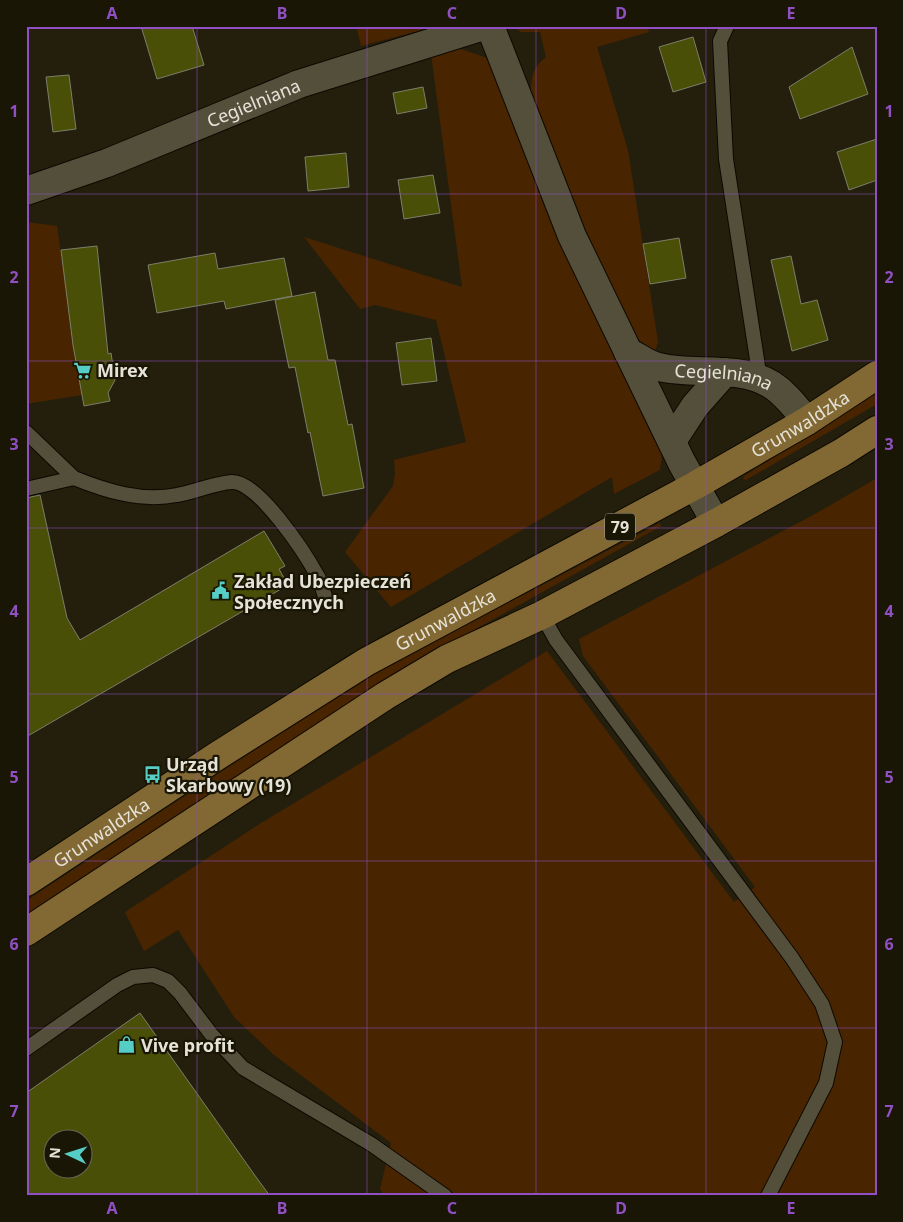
<svg xmlns="http://www.w3.org/2000/svg" width="903" height="1222" font-family="'Noto Sans',sans-serif">
<style>
.green{fill:#492400}
.building{fill:#494f06;stroke:#7b7f6a;fill-rule:evenodd}
.lines{fill:none;stroke-linecap:round;stroke-linejoin:round}
.lane-casing{stroke:#0d0900;stroke-width:16}
.street-casing{stroke:#0d0900;stroke-width:30}
.primary-casing{stroke:#0d0900;stroke-width:30}
.lane{stroke:#534f3b;stroke-width:14}
.street{stroke:#534f3b;stroke-width:28}
.primary{stroke:#826833;stroke-width:28}
.grid{fill:none;stroke:#9050c4;stroke-width:1;stroke-opacity:0.55}
.labels{text-anchor:middle;dominant-baseline:central;stroke-width:4.5;stroke-linejoin:round;paint-order:stroke}
.shield{fill:#1a1605;stroke:#a8a598;stroke-width:1}
.shield-label{font-size:16px;font-weight:bold;fill:#e5e2d7}
.street-label{font-size:18px;fill:#e5e2d7;stroke:#1a1605}
.poi-label{font-size:18px;font-weight:bold;fill:#e5e2d7;stroke:#1a1605;text-anchor:start}
.neatline{fill:none;stroke:#9050c4;stroke-width:2}
.grid-label{font-size:16px;text-anchor:middle;font-weight:bold;fill:#9050c4}
</style>
<rect width="100%" height="100%" fill="#241f0d"/>
<!-- green -->
<path class="green" d="M 356,26 L 438,26 L 361,46 Z
M 513,26 L 647,26 L 649,32 L 597,47 L 628,150 L 658,342 L 655,351 L 637,340 L 630,332 L 570,199 L 531,93 C 531,77 533,67 546,57 L 540,32 L 521,32 Z
M 458,48 L 487,58 L 496,68 L 548,209 L 573,270 L 659,442 L 662,455 L 660,470 L 614,494 L 612,477 L 391,607 L 345,552 L 393,486 L 395,473 L 394,460 L 466,442 L 436,320 L 375,305 L 360,309 L 304,237 L 462,287 L 431,54 Z
M 26,222 L 57,226 L 82,395 L 26,404 Z
M 877,393 L 877,404 L 746,480 L 743,479 L 744,476 Z
M 877,478 L 877,1196 L 385,1196 L 380,1189 L 391,1143 L 274,1055 L 234,1017 L 178,930 L 144,951 L 125,912 L 261,823 L 547,651 L 734,902 L 755,887 L 583,656 L 579,639 L 815,514 Z
M 660,523 L 661,526 L 379,683 L 26,914 L 26,901 L 227,768 L 373,674 Z"/>
<!-- building -->
<path class="building" d="M 141,26 L 192,26 L 204,65 L 157,79 Z
M 693,37 L 706,82 L 673,92 L 659,47 Z
M 852,47 L 868,94 L 800,119 L 789,87 Z
M 69,75 L 76,129 L 53,132 L 46,77 Z
M 423,87 L 427,108 L 397,114 L 393,93 Z
M 877,139 L 877,180 L 849,190 L 837,152 Z
M 346,153 L 349,187 L 308,191 L 305,157 Z
M 433,175 L 440,213 L 404,219 L 398,180 Z
M 679,238 L 686,278 L 650,284 L 643,244 Z
M 97,246 L 108,354 L 111,353 L 115,380 L 108,393 L 110,401 L 84,406 L 73,345 L 61,250 Z
M 215,253 L 218,269 L 284,258 L 292,296 L 226,309 L 224,301 L 157,313 L 148,265 Z
M 791,256 L 801,304 L 817,300 L 828,340 L 792,351 L 771,260 Z
M 315,292 L 328,360 L 335,360 L 348,425 L 352,424 L 364,488 L 323,496 L 310,432 L 308,433 L 295,367 L 289,368 L 275,300 Z
M 431,338 L 437,381 L 402,385 L 396,343 Z
M 40,495 L 67,618 L 80,640 L 264,531 L 285,566 L 279,569 L 288,585 L 26,737 L 26,498 Z
M 140,1013 L 256,1177 L 270,1196 L 26,1196 L 26,1093 ZM 52,1140 L 82,1140 L 82,1170 L 52,1170 Z"/>
<g class="lines">
<defs>
<path id="lane" d="M 727,26 L 720,41 L 726,159 L 760,379
M 26,432 L 74,478 L 26,489
M 74,478 C 106,491 141,502 177,495 C 195,492 214,483 232,482 C 258,481 305,553 317,575 C 321,581 322,589 325,596
M 542,615 L 556,640 L 792,958 L 822,1004 L 835,1042 L 826,1083 L 768,1196
M 26,1049 L 117,985 L 133,977 L 153,975 L 168,981 L 180,993 L 211,1034 L 243,1068 L 371,1144 L 445,1196"/>
<g id="street">
<path d="M 490,26 L 572,236 L 682,463 L 716,523"/>
<path id="s1" d="M 26,191 L 107,163 L 299,84 L 484,26"/>
<path id="s2" d="M 628,352 C 637,356 648,365 659,367 C 695,376 738,364 772,385 C 786,394 796,408 807,421"/>
<path d="M 672,441 L 695,406 L 725,372"/>
</g>
<g id="primary">
<path id="s3" d="M 26,882 L 217,756 L 366,662 L 696,485 L 807,421 L 877,375"/>
<path d="M 26,932 L 385,696 L 447,659 L 542,615 L 716,523 L 841,453 L 877,430"/>
</g>
</defs>
<!-- lane casing -->
<use href="#lane" class="lane-casing"/>
<!-- street casing -->
<use href="#street" class="street-casing"/>
<!-- primary casing -->
<use href="#primary" class="primary-casing"/>
<!-- lane -->
<use href="#lane" class="lane"/>
<!-- street -->
<use href="#street" class="street"/>
<!-- primary -->
<use href="#primary" class="primary"/>
</g>
<!-- grid -->
<path class="grid" d="M 197,26 L 197,1196M 367,26 L 367,1196M 536,26 L 536,1196M 706,26 L 706,1196M 26,194 L 877,194M 26,361 L 877,361M 26,528 L 877,528M 26,694 L 877,694M 26,861 L 877,861M 26,1028 L 877,1028"/>
<!-- icons -->
<defs>
<symbol id="supermarket-bare" viewBox="-9 -9 18 18"><path d="M-6-5.5h2.5l.6 2H6L4.5 2H-2.5L-4.4-4H-6ZM-1.5 3.2a1.3 1.3 0 1 0 .1 0ZM3 3.2a1.3 1.3 0 1 0 .1 0Z" fill="#55cec6" stroke="#1a1605" stroke-width="2.5" paint-order="stroke"/></symbol>
<symbol id="civic-bare" viewBox="-9 -9 18 18"><path d="M-.6-6.5H3V-4.5H.6V-3L4-1V1h2V6H-6V1h2V-1L-.6-3ZM-1.2 2.5V6h2.4V2.5Z" fill="#55cec6" stroke="#1a1605" stroke-width="2.5" paint-order="stroke"/></symbol>
<symbol id="bus-bare" viewBox="-9 -9 18 18"><path d="M-5-6H5V4H4V6H2V4H-2V6H-4V4H-5ZM-3.5-4V0h7V-4ZM-3.5 1.2v1.5H-2V1.2ZM2 1.2v1.5H3.5V1.2Z" fill="#55cec6" stroke="#1a1605" stroke-width="2.5" paint-order="stroke"/></symbol>
<symbol id="shop-bare" viewBox="-9 -9 18 18"><path d="M-5-2.5h2.3a2.7 3.5 0 0 1 5.4 0H5L5.5 6h-11ZM-1.5-2.5h3a1.5 2.3 0 0 0-3 0Z" fill="#55cec6" stroke="#1a1605" stroke-width="2.5" paint-order="stroke"/></symbol>
</defs>
<g fill-rule="evenodd">
<use href="#supermarket-bare" x="70" y="358" width="25" height="25"/>
<use href="#civic-bare" x="208" y="578" width="25" height="25"/>
<use href="#bus-bare" x="140" y="762" width="25" height="25"/>
<use href="#shop-bare" x="114" y="1032" width="25" height="25"/>
</g>
<g class="labels">
<!-- shield labels -->
<rect class="shield" x="605" y="513.5" width="30" height="27" rx="4"/>
<g class="shield-label">
<text x="620" y="527">79</text>
</g>
<!-- street labels -->
<g class="street-label">
<text stroke="none"><textPath href="#s1" startOffset="244">Cegielniana</textPath></text>
<text stroke="none"><textPath href="#s2" startOffset="100">Cegielniana</textPath></text>
<text stroke="none"><textPath href="#s3" startOffset="900">Grunwaldzka</textPath></text>
<text stroke="none"><textPath href="#s3" startOffset="495">Grunwaldzka</textPath></text>
<text stroke="none"><textPath href="#s3" startOffset="90">Grunwaldzka</textPath></text>
</g>
<!-- poi labels -->
<g class="poi-label">
<text x="97" y="370">Mirex</text>
<text x="234" y="581">Zakład Ubezpieczeń<tspan x="234" dy="21">Społecznych</tspan></text>
<text x="166" y="764">Urząd<tspan x="166" dy="21">Skarbowy (19)</tspan></text>
<text x="141" y="1045">Vive profit</text>
</g>
</g>
<!-- border -->
<rect width="903" height="1222" fill="none" stroke="#1a1605" stroke-width="55"/>
<!-- north arrow -->
<g transform="translate(68 1154) rotate(274)"><circle r="24" fill="#1a1605" stroke="#6b6859"/>
<path d="M0-4L9 19L0 12L-9 19Z" fill="#55cec6"/>
<text y="-8" font-size="14" font-weight="bold" text-anchor="middle" fill="#e5e2d7">N</text>
</g>
<rect x="28" y="28" width="848" height="1166" class="neatline"/>
<g class="grid-label">
<text x="112" y="19">A</text>
<text x="282" y="19">B</text>
<text x="452" y="19">C</text>
<text x="621" y="19">D</text>
<text x="791" y="19">E</text>
<text x="14" y="117">1</text>
<text x="889" y="117">1</text>
<text x="14" y="283">2</text>
<text x="889" y="283">2</text>
<text x="14" y="450">3</text>
<text x="889" y="450">3</text>
<text x="14" y="617">4</text>
<text x="889" y="617">4</text>
<text x="14" y="783">5</text>
<text x="889" y="783">5</text>
<text x="14" y="950">6</text>
<text x="889" y="950">6</text>
<text x="14" y="1117">7</text>
<text x="889" y="1117">7</text>
<text x="112" y="1214">A</text>
<text x="282" y="1214">B</text>
<text x="452" y="1214">C</text>
<text x="621" y="1214">D</text>
<text x="791" y="1214">E</text>
</g>
</svg>
